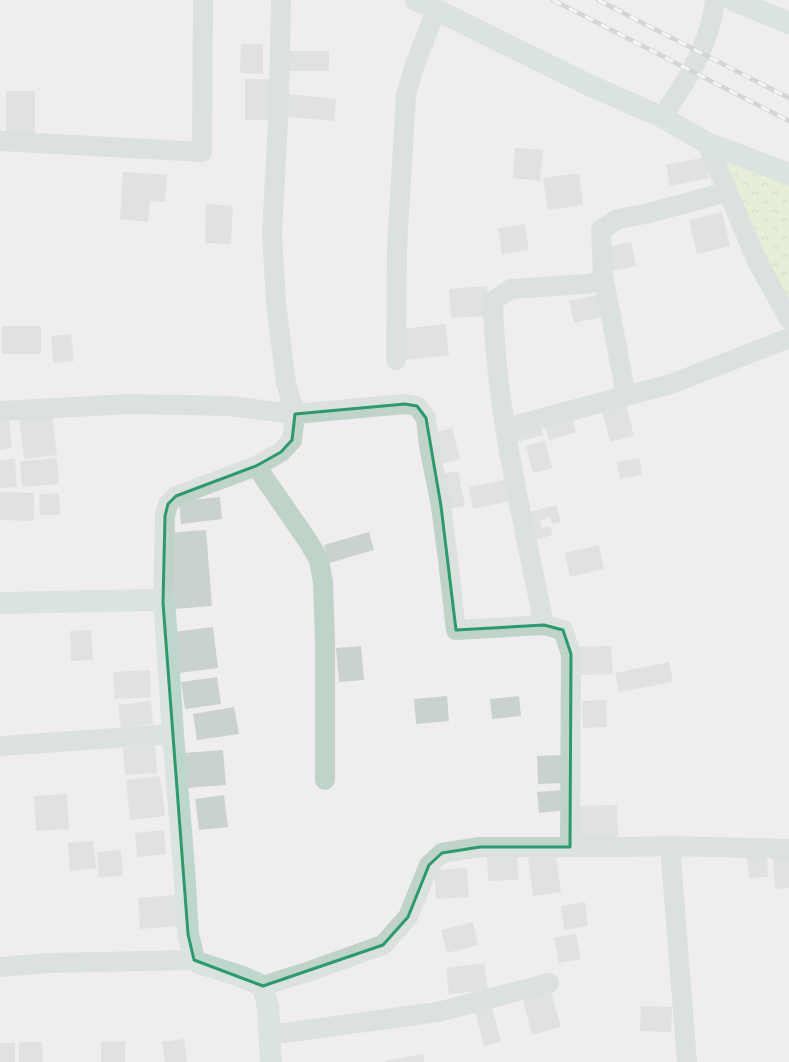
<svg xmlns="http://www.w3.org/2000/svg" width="789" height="1062" font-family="Figtree,sans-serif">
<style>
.forest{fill:url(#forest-crowns)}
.building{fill:#c9d2d0}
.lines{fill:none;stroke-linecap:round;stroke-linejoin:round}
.street{stroke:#bfd3c9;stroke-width:20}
.secondary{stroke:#bed7cd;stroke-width:22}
.rail-casing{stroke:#afb8b5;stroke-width:4.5}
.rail{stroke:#fff;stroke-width:3;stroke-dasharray:9;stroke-linecap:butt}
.marked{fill:none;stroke:#2d9a6e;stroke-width:3;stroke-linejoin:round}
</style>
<defs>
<pattern id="forest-crowns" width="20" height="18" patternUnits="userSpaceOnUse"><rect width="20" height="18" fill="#d8f1b8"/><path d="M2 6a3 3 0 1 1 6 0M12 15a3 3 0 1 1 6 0" fill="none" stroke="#b1c698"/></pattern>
</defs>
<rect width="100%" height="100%" fill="#f0edf0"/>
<!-- forest -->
<path class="forest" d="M 715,152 L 789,180 L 789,303 L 762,258 Z"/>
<!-- building -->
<path class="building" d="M 241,44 L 263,44 L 263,74 L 240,73 Z
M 287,51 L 329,51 L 329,71 L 288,71 Z
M 245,79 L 273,79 L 272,120 L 245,120 Z
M 6,91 L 35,91 L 35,135 L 6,134 Z
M 289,94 L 336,99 L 334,121 L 287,117 Z
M 515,148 L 543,150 L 540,181 L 513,178 Z
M 705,157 L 709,178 L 670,186 L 666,165 Z
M 123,172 L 167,175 L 165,202 L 150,201 L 148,222 L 120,219 Z
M 579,173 L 583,205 L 548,210 L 543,178 Z
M 206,204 L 233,206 L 231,244 L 205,243 Z
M 722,212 L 730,246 L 697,254 L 689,220 Z
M 525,224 L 529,250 L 502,254 L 498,228 Z
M 631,242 L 636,266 L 611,271 L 606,247 Z
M 487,286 L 489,316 L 451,318 L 449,289 Z
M 597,295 L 602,317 L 574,323 L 569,301 Z
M 445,324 L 449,355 L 406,360 L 402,329 Z
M 2,326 L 41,326 L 41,354 L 2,354 Z
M 71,334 L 74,361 L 53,363 L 51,336 Z
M 626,404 L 634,436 L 610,442 L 602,410 Z
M 571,412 L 576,432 L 549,440 L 543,420 Z
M 52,415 L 57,455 L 24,459 L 19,418 Z
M 9,416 L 12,448 L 0,450 L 0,417 Z
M 540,421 L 543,435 L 514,443 L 510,428 Z
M 452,428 L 460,459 L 437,465 L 429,434 Z
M 545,441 L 552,468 L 533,473 L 526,446 Z
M 57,458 L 59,484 L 22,487 L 20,461 Z
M 640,458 L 642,475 L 620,479 L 617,462 Z
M 15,459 L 17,487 L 0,488 L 0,460 Z
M 458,471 L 465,506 L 445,510 L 437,475 Z
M 505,480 L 510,501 L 473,509 L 469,487 Z
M 0,492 L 34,493 L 34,521 L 0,520 Z
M 59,493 L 60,515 L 40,515 L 39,494 Z
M 220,497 L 222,519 L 181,524 L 179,501 Z
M 556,505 L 561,522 L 552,524 L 550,517 L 540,520 L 542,528 L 550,526 L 553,535 L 534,540 L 530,512 Z
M 206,530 L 212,606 L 174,609 L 168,533 Z
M 369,532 L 374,550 L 329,563 L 324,545 Z
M 599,545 L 604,569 L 570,577 L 565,553 Z
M 213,627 L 218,668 L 178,673 L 173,632 Z
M 91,630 L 93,660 L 71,661 L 70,631 Z
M 361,646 L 364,680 L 339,682 L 336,648 Z
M 611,646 L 613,674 L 578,675 L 577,647 Z
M 669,662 L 673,682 L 619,692 L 615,673 Z
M 150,670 L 151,697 L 115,699 L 113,672 Z
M 217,677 L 221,704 L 185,709 L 181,682 Z
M 447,696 L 449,721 L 416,724 L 414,699 Z
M 519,696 L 521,716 L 492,719 L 490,699 Z
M 606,700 L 607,727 L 583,728 L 582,701 Z
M 151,701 L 153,724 L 121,728 L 118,705 Z
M 234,707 L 239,734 L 197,740 L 193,714 Z
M 155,745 L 157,773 L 125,775 L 123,748 Z
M 223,750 L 226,785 L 187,788 L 184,753 Z
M 565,755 L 566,783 L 538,784 L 537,756 Z
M 160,776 L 165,816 L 130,820 L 126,780 Z
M 562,790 L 565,810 L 539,813 L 537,792 Z
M 67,794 L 69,829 L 36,831 L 34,796 Z
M 224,795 L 228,827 L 199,830 L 195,799 Z
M 617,805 L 618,841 L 576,842 L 575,806 Z
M 164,830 L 166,854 L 137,857 L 135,833 Z
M 93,841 L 96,868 L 70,871 L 68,843 Z
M 121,850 L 123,876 L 99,877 L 97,852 Z
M 517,852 L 518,880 L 488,881 L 487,853 Z
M 789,852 L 789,888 L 775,889 L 773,854 Z
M 556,854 L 561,892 L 533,896 L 528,858 Z
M 767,854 L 768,877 L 749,878 L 747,855 Z
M 467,868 L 469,897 L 436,899 L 434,870 Z
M 174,895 L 177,926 L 140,929 L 138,898 Z
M 585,902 L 588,926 L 564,930 L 561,906 Z
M 473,922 L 478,945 L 447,953 L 441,930 Z
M 576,934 L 581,959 L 559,963 L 554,938 Z
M 484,963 L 488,990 L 449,994 L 446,968 Z
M 551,992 L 561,1027 L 532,1035 L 523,1000 Z
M 491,1003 L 501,1042 L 484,1046 L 474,1007 Z
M 641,1006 L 672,1007 L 671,1032 L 640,1031 Z
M 184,1039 L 187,1062 L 165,1062 L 162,1042 Z
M 125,1041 L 125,1062 L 101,1062 L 101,1042 Z
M 19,1042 L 42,1042 L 43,1062 L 19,1062 Z
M 0,1043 L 15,1043 L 15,1062 L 0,1062 Z
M 423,1054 L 424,1062 L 386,1062 L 386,1061 Z"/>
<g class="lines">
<!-- street -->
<path class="street" d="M 662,117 C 687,81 710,45 715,0
M 0,141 L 202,152 L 203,0
M 707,143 L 758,263 L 789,319
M 603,275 L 626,395
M 396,360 L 397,248 L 406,95 L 414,67 L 436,10
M 0,411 L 130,404 L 230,406 L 295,414 L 405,404 L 417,406 L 426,418 L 429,446 L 441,506 L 448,560 L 456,630 L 544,625 C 523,519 495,410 493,301 L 511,289 L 586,284 L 597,282 L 603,275 L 601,230 L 618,219 L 645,214 L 727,192
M 505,428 L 671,384 L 789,338
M 256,466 L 308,541 L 319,560 L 323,582 L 325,641 L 325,780
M 163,603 L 165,516 L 168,504 L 176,496 L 256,466 L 281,452 L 292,440 L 295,414 L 286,383 L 276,303 L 272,233 L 279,102 L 281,0
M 544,625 L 563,630 L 571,654 L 570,847
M 0,746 L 173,734
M 670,846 L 687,1062
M 0,967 L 49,963 L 194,960
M 263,986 L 310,971 L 383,945 L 408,917 L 429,865 L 442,853 L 480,847 L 628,847 L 670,846 L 789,849
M 269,1035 L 438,1012 L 549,983"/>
<!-- secondary -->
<path class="secondary" d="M 416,0 L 591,86 L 662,117 L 707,143 L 789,174
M 733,0 L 789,23
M 0,603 L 151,600 L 163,603 L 165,613 L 173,734 L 184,868 L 188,934 L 194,960 L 199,963 L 243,977 L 263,986 L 268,1007 L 271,1062"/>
<defs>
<path id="rail" d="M 553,0 L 789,121
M 598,0 L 789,98"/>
</defs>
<!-- rail casing -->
<use href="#rail" class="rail-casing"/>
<!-- rail -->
<use href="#rail" class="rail"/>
</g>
<!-- marked area -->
<path d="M0 0H789V1062H0ZM 405,404 L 417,406 L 426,418 L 441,506 L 456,630 L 544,625 L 563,630 L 571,654 L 570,847 L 480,847 L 442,853 L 429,865 L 408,917 L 383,945 L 263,986 L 194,960 L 188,934 L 163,603 L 165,516 L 168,504 L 176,496 L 256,466 L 281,452 L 292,440 L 295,414 Z" fill="#f0edf0" fill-opacity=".55" fill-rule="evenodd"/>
<path class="marked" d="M 405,404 L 417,406 L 426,418 L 441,506 L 456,630 L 544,625 L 563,630 L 571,654 L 570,847 L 480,847 L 442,853 L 429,865 L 408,917 L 383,945 L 263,986 L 194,960 L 188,934 L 163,603 L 165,516 L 168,504 L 176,496 L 256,466 L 281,452 L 292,440 L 295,414 Z"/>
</svg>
